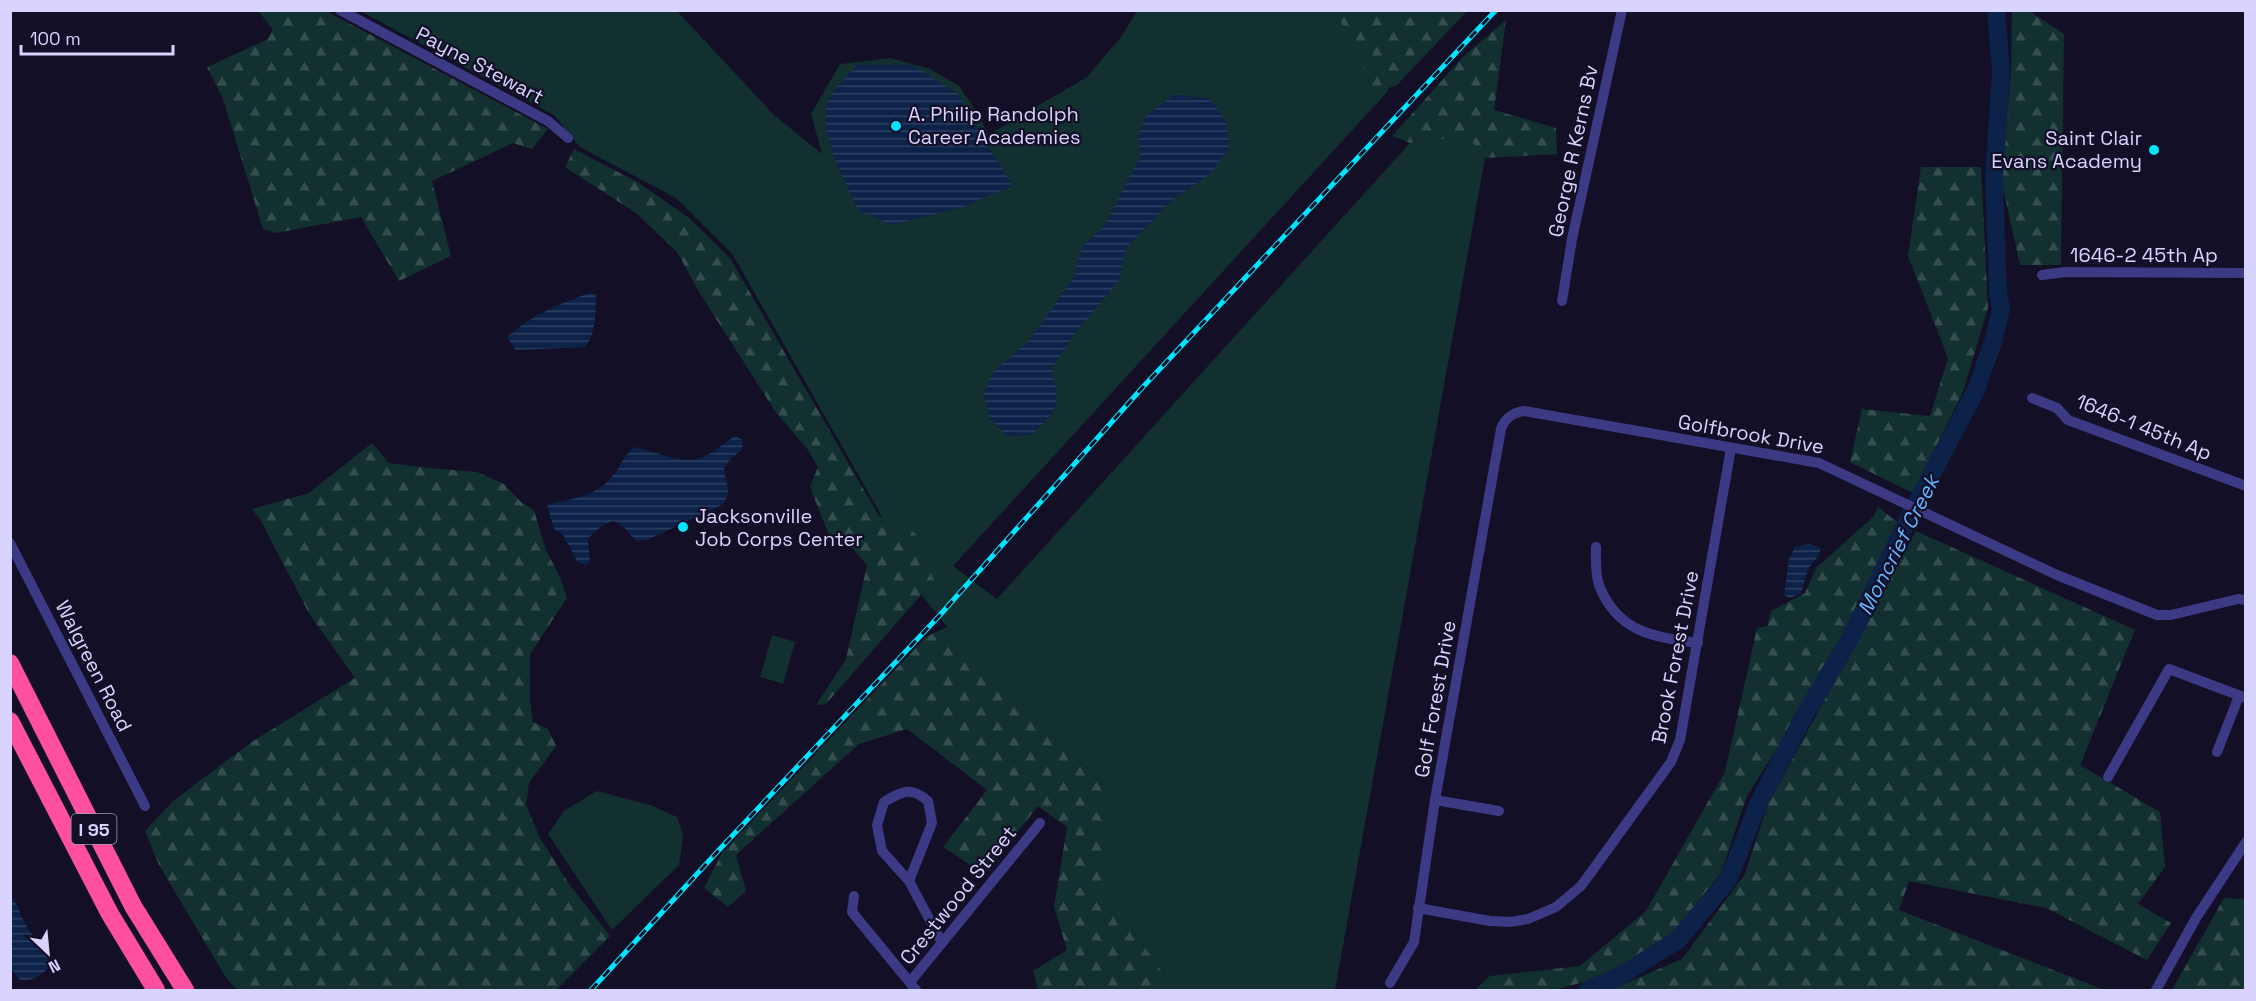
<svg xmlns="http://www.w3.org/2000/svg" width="2256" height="1001" font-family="'Space Grotesk',sans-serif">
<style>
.green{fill:#12302f}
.forest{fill:url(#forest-firs)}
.water{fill:url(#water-rules)}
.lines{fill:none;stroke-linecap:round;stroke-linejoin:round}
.river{stroke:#0c2248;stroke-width:18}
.street{stroke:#3d3a85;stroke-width:10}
.highway{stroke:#ff4fa3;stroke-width:18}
.rail-casing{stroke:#00e5ff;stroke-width:5}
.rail{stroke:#130f26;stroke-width:3;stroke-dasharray:9;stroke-linecap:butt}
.poi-dot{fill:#00e5ff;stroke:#130f26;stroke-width:2}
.labels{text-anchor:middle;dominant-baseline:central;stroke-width:4.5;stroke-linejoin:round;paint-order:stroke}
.shield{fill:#130f26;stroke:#9e99be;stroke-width:1.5}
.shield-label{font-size:18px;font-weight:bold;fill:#d9d4ff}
.street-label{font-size:20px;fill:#d9d4ff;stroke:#130f26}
.poi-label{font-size:20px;fill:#d9d4ff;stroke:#130f26;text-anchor:start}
.water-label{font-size:21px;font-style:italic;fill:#62b6ff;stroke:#130f26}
</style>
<defs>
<pattern id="forest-firs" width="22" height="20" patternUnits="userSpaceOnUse" patternTransform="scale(1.5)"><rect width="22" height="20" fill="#12302f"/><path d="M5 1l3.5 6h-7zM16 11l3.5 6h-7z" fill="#344d4e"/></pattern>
<pattern id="water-rules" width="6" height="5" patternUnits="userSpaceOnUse" patternTransform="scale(1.5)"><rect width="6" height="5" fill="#0c2248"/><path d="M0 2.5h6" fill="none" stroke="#2f4163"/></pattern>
</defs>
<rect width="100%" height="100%" fill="#130f26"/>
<!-- green -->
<path class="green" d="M 360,11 L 677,11 L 774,115 L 822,154 L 811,114 L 840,64 L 891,58 L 930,69 L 959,86 L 979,115 L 988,135 L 1087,77 L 1121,37 L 1137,11 L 1346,11 L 1389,90 L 953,566 L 997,599 L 1410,143 L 1467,136 L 1485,158 L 1335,990 L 1175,990 L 1107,893 L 1107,788 L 966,650 L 907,577 L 880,513 L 733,255 L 676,198 L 580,147 L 554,115 Z
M 772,635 L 795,642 L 783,684 L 760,677 Z
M 597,791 L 650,805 L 677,817 L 683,835 L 679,865 L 612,930 L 548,834 L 564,811 Z"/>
<!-- forest -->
<path class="forest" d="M 254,11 L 326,11 L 548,129 L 532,149 L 513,143 L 432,181 L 451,256 L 399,281 L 361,217 L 276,233 L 263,229 L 223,99 L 207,67 L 268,39 L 273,30 L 260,13 Z
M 1335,11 L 1467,11 L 1397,85 L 1374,93 L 1360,59 Z
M 2012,11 L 2029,11 L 2064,34 L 2061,265 L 2020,265 L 2001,179 L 2011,73 Z
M 1506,20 L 1494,110 L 1556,128 L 1557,154 L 1485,158 L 1467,136 L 1410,143 L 1392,136 L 1463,57 Z
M 574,149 L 639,183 L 689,218 L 730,258 L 879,516 L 915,533 L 934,580 L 826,704 L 816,705 L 846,659 L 867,565 L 851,547 L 833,545 L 810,487 L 818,467 L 808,450 L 775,411 L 699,292 L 677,252 L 636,213 L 565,167 Z
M 1921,167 L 1981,167 L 1988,308 L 1963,392 L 1913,493 L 1850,462 L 1862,409 L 1930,416 L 1948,358 L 1908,256 Z
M 372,443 L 389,463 L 429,468 L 477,472 L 504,484 L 522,503 L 534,510 L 546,550 L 560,577 L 567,598 L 530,654 L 530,700 L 533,722 L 548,729 L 556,746 L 529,783 L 526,805 L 540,838 L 569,884 L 610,936 L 556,990 L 237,990 L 225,976 L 159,865 L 145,831 L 173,801 L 253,741 L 355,678 L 310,615 L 261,521 L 252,509 L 309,493 Z
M 1878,507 L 1900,524 L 1849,634 L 1747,796 L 1721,873 L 1671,935 L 1602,977 L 1554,990 L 1475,990 L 1490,976 L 1580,966 L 1646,911 L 1725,772 L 1757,628 L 1767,626 L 1771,611 L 1805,593 L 1816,568 L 1874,516 Z
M 1916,531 L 2135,630 L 2080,765 L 2160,812 L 2165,867 L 2138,904 L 2171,923 L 2147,960 L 2046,908 L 1909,881 L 1899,910 L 2105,990 L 1610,990 L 1682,959 L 1745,874 L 1768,804 Z
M 947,627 L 966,650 L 1107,788 L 1107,893 L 1175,990 L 1038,990 L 1033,971 L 1067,950 L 1054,907 L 1067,827 L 1038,806 L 984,874 L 943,847 L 987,790 L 907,729 L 859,744 L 736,855 L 746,891 L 728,907 L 704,888 L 722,853 L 926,637 Z
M 2224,898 L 2245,899 L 2245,990 L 2172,990 Z"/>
<!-- water -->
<path class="water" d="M 857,65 L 912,65 L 958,94 L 1012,186 L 961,208 L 891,225 L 859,211 C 845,182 815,128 830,97 C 835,86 849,75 857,65 Z
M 1175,94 L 1210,99 L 1226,122 L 1230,147 L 1210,174 L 1170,202 L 1126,248 L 1118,282 L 1076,332 L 1052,369 C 1059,407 1061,408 1031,435 L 1007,436 L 990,418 L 983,394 L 994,371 L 1028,342 L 1074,277 L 1082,247 L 1104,226 L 1141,155 L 1138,137 L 1146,116 Z
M 590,293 L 596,294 C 596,309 596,335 585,347 L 516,350 L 507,337 C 530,316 561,303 590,293 Z
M 735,436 L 743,440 L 742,450 L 731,458 L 724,469 C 726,485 734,494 720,506 L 647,540 L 638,541 C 627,534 627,526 613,521 C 602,525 596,530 588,539 L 590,562 L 585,565 L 577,561 L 564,536 L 554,529 L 547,505 C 568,499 591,498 608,481 C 619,471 622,457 634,447 C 656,451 680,466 703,457 C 714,453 725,442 735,436 Z
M 1809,544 L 1821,548 L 1819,555 L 1808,569 L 1801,593 L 1790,598 L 1784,595 L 1789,559 L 1795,547 Z
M 10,895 C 18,904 20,914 26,925 C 33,939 49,948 50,966 C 41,976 33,981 20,980 L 11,969 Z"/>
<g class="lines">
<!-- river -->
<path class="river" d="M 1588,990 L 1618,977 L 1678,940 L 1728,880 L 1760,800 L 1804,716 L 1851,637 L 1906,523 L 1976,390 L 1994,339 L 2001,309 L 1998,293 L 1994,179 L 2001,72 L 1996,10"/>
<!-- street -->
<path class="street" d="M 340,10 L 548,121 L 568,138
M 2042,275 L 2065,272 L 2246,273
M 1562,301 L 1572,239 L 1622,10
M 2032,398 L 2057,408 L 2068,420 L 2246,486
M 10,543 L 145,806
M 1596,547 C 1596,559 1595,574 1599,585 C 1617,632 1653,637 1698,643
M 2217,752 L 2239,696
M 2108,777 L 2169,669 L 2246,698
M 1435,800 L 1499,811
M 909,881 L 882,851 L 877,825 L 884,802 C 903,791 911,786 928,801 L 932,823 L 909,881 L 942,943
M 854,896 L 852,912 L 916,990
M 1418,908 L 1490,921 L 1510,922 L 1528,919 L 1556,907 L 1581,886 L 1671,762 L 1680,740 L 1731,448
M 910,982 L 1040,823
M 1390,983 L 1414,942 L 1435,800 L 1501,429 C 1505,418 1512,413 1524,411 L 1819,463 L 2057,575 L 2157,615 L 2171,615 L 2238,599 L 2246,600
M 2156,990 L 2196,918 L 2246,842"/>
<!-- highway -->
<path class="highway" d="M 10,663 L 133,906 L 185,990
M 10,721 L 110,914 L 156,990"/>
<defs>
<path id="rail" d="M 591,990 L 718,851 L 940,615 L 1142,388 L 1496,10"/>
</defs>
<!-- rail casing -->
<use href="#rail" class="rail-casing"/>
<!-- rail -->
<use href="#rail" class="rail"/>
</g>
<!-- markers -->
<g class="poi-dot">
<circle cx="896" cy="126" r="6"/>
<circle cx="2154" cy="150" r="6"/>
<circle cx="683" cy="527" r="6"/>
</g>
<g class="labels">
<!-- shield labels -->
<rect class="shield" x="71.5" y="814" width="45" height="30" rx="4.5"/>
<g class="shield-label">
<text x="94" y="829">I 95</text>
</g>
<!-- street labels -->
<g class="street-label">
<text transform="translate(480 65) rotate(28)">Payne Stewart</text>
<text transform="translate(1573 151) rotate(-78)">George R Kerns Bv</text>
<text x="2144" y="255">1646-2 45th Ap</text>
<text transform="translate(2144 427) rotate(22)">1646-1 45th Ap</text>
<text transform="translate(1751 434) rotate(10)">Golfbrook Drive</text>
<text transform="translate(1675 657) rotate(-79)">Brook Forest Drive</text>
<text transform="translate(94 666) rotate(63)">Walgreen Road</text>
<text transform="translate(1435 699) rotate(-80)">Golf Forest Drive</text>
<text transform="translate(958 895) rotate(-51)">Crestwood Street</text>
</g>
<!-- poi labels -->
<g class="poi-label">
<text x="908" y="114">A. Philip Randolph<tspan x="908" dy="23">Career Academies</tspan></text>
<text x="2142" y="138" text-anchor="end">Saint Clair<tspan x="2142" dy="23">Evans Academy</tspan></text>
<text x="695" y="516">Jacksonville<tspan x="695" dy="23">Job Corps Center</tspan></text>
</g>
<!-- water labels -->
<g class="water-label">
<text transform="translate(1898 545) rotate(-63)">Moncrief Creek</text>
</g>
</g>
<!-- border -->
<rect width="2256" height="1001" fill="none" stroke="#d9d4ff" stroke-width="24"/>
<!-- north arrow -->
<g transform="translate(48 953) rotate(154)" stroke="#130f26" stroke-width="4.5" paint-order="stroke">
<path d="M0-4.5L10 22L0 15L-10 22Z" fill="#d9d4ff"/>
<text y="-9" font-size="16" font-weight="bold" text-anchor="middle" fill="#d9d4ff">N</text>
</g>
<!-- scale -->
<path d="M21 45v9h152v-9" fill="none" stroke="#d9d4ff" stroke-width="3"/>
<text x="30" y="45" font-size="18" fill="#d9d4ff" stroke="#130f26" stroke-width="4.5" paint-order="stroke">100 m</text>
</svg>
